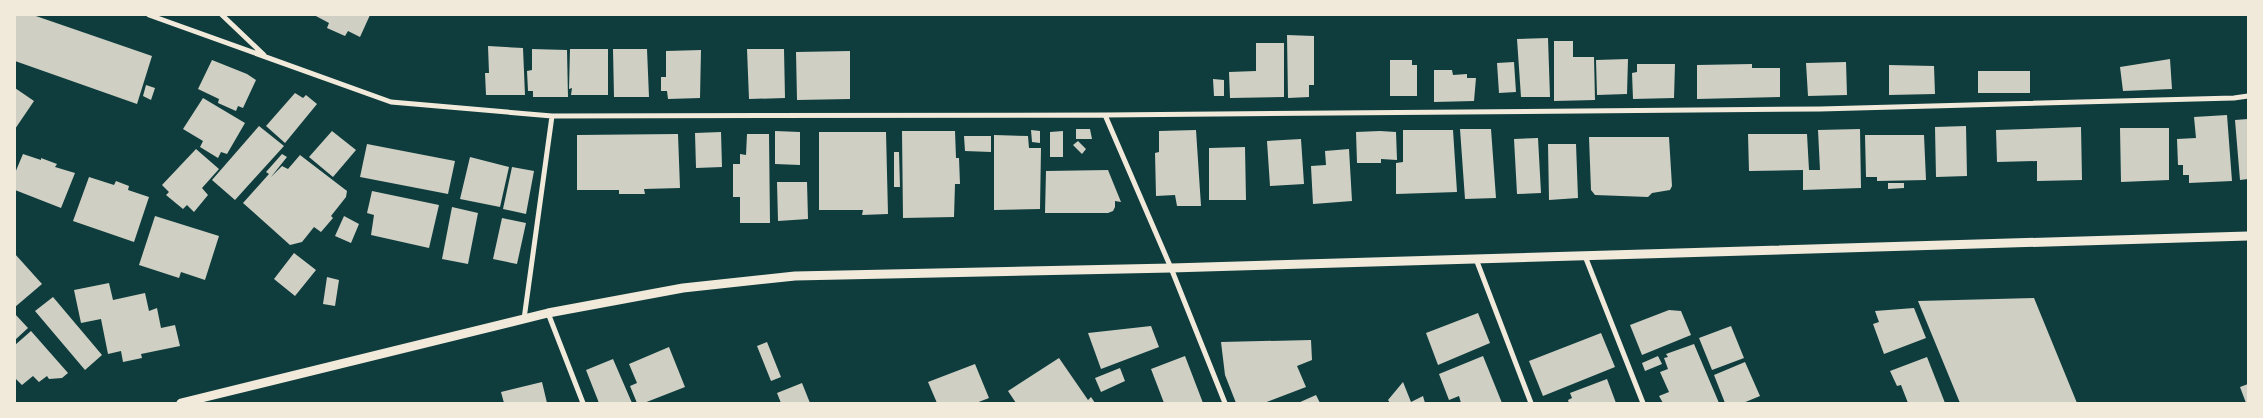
<svg xmlns="http://www.w3.org/2000/svg" width="2263" height="418" font-family="Lato,sans-serif">
<style>
.building{fill:#cfcfc3}
.lines{fill:none;stroke-linecap:round;stroke-linejoin:round}
.minor{stroke:#f1e9da;stroke-width:5}
.tertiary{stroke:#f1e9da;stroke-width:9}
</style>
<rect width="100%" height="100%" fill="#0f3d3e"/>
<!-- building -->
<path class="building" d="M 15,15 L 33,15 L 152,56 L 137,104 L 15,61 Z
M 314,15 L 370,15 L 360,37 L 348,31 L 345,36 L 327,28 L 329,23 Z
M 1287,35 L 1314,36 L 1314,85 L 1309,85 L 1309,97 L 1288,98 Z
M 1548,38 L 1550,97 L 1521,97 L 1517,39 Z
M 1554,41 L 1573,41 L 1573,57 L 1594,57 L 1595,100 L 1554,101 Z
M 1256,43 L 1284,43 L 1284,97 L 1230,98 L 1229,72 L 1256,71 Z
M 488,46 L 523,48 L 525,95 L 486,95 L 485,73 L 489,73 Z
M 532,49 L 567,50 L 568,97 L 533,97 L 533,91 L 528,91 L 527,71 L 532,70 Z
M 570,49 L 608,49 L 608,95 L 571,95 L 572,88 L 569,89 Z
M 613,49 L 647,49 L 649,97 L 614,97 Z
M 747,49 L 784,49 L 785,98 L 749,99 Z
M 701,50 L 700,98 L 668,99 L 667,91 L 661,91 L 661,77 L 666,77 L 666,51 Z
M 850,51 L 850,99 L 797,100 L 796,52 Z
M 1628,59 L 1627,94 L 1597,95 L 1596,60 Z
M 2170,59 L 2172,89 L 2123,91 L 2120,67 Z
M 212,60 L 247,74 L 256,80 L 243,108 L 238,106 L 236,111 L 218,103 L 219,99 L 198,89 Z
M 1390,60 L 1412,60 L 1412,65 L 1417,65 L 1417,96 L 1390,96 Z
M 1514,62 L 1516,92 L 1499,93 L 1497,63 Z
M 1846,62 L 1847,95 L 1808,96 L 1806,63 Z
M 1637,64 L 1675,64 L 1674,98 L 1633,99 L 1632,73 L 1637,72 Z
M 1752,64 L 1752,68 L 1780,68 L 1780,97 L 1697,99 L 1697,65 Z
M 1889,65 L 1934,66 L 1935,94 L 1889,95 Z
M 1434,70 L 1452,70 L 1453,75 L 1467,74 L 1467,78 L 1476,78 L 1474,101 L 1434,102 Z
M 1978,71 L 2030,71 L 2030,93 L 1978,93 Z
M 1213,79 L 1224,80 L 1224,96 L 1214,96 Z
M 146,85 L 155,88 L 151,100 L 143,96 Z
M 15,88 L 34,101 L 15,129 Z
M 295,93 L 303,98 L 306,95 L 317,104 L 285,143 L 266,126 Z
M 203,98 L 245,123 L 227,154 L 221,152 L 218,158 L 200,147 L 203,141 L 183,129 Z
M 2227,115 L 2232,181 L 2189,183 L 2189,175 L 2183,175 L 2183,165 L 2178,165 L 2177,139 L 2196,138 L 2194,117 Z
M 2248,119 L 2248,179 L 2240,180 L 2235,120 Z
M 259,126 L 284,146 L 235,200 L 212,180 Z
M 1966,126 L 1967,176 L 1936,177 L 1935,127 Z
M 2081,127 L 2082,180 L 2037,181 L 2037,161 L 1997,162 L 1996,130 Z
M 2120,128 L 2169,128 L 2169,180 L 2121,182 Z
M 1076,129 L 1090,129 L 1092,139 L 1076,139 Z
M 1460,129 L 1491,129 L 1496,198 L 1465,199 Z
M 1860,129 L 1861,188 L 1803,190 L 1803,170 L 1749,171 L 1748,134 L 1807,134 L 1809,170 L 1820,170 L 1818,130 Z
M 1031,130 L 1040,131 L 1040,143 L 1032,142 Z
M 1196,130 L 1201,206 L 1177,206 L 1175,195 L 1156,196 L 1155,153 L 1159,152 L 1159,131 Z
M 1403,130 L 1453,130 L 1457,192 L 1396,194 L 1396,163 L 1403,162 Z
M 332,131 L 356,150 L 333,177 L 309,157 Z
M 775,131 L 800,132 L 800,165 L 775,164 Z
M 902,131 L 955,131 L 956,158 L 959,158 L 960,184 L 955,184 L 954,217 L 903,218 Z
M 1063,131 L 1063,157 L 1050,157 L 1050,132 Z
M 1380,131 L 1396,132 L 1397,160 L 1381,159 L 1381,163 L 1357,163 L 1356,132 Z
M 721,132 L 722,167 L 696,168 L 695,133 Z
M 819,132 L 886,132 L 888,214 L 862,215 L 863,210 L 819,210 Z
M 678,134 L 680,188 L 644,189 L 645,194 L 619,194 L 619,190 L 577,190 L 577,135 Z
M 747,134 L 769,134 L 770,223 L 740,223 L 740,197 L 733,197 L 733,164 L 740,164 L 740,154 L 746,155 Z
M 994,135 L 1028,136 L 1029,148 L 1041,148 L 1040,209 L 994,210 Z
M 1865,135 L 1924,135 L 1926,180 L 1877,181 L 1877,177 L 1866,177 Z
M 964,136 L 991,136 L 991,152 L 965,151 Z
M 1589,137 L 1669,137 L 1672,186 L 1670,190 L 1652,193 L 1648,197 L 1595,195 L 1591,190 Z
M 1538,138 L 1541,193 L 1517,194 L 1514,139 Z
M 1301,139 L 1304,184 L 1270,186 L 1267,141 Z
M 1078,141 L 1086,149 L 1082,154 L 1073,145 Z
M 367,144 L 455,161 L 448,194 L 360,177 Z
M 1548,144 L 1576,144 L 1578,198 L 1549,200 Z
M 1245,147 L 1246,200 L 1209,200 L 1209,148 Z
M 196,149 L 219,169 L 202,188 L 208,195 L 194,212 L 187,205 L 183,209 L 166,195 L 169,192 L 162,185 Z
M 1349,149 L 1352,201 L 1313,204 L 1311,166 L 1326,165 L 1325,151 Z
M 894,152 L 899,152 L 900,187 L 894,187 Z
M 23,154 L 41,160 L 41,158 L 57,164 L 55,167 L 75,173 L 61,208 L 15,190 L 15,173 Z
M 282,154 L 287,157 L 271,177 L 282,166 L 288,169 L 300,155 L 347,191 L 346,197 L 331,216 L 333,218 L 321,232 L 314,227 L 302,242 L 290,245 L 243,203 L 269,174 L 266,172 Z
M 470,157 L 509,167 L 500,207 L 460,199 Z
M 512,167 L 534,171 L 526,214 L 503,209 Z
M 1108,170 L 1121,202 L 1115,201 L 1115,207 L 1113,211 L 1108,213 L 1045,213 L 1046,171 Z
M 89,177 L 114,185 L 116,181 L 129,186 L 128,190 L 149,197 L 134,242 L 73,221 Z
M 777,182 L 807,182 L 808,219 L 778,221 Z
M 1888,183 L 1904,183 L 1904,188 L 1888,189 Z
M 372,191 L 439,205 L 429,248 L 371,235 L 374,215 L 367,213 Z
M 452,207 L 478,213 L 468,264 L 442,259 Z
M 155,216 L 219,236 L 205,280 L 181,272 L 179,278 L 139,265 Z
M 344,216 L 359,224 L 351,243 L 335,236 Z
M 502,218 L 526,223 L 517,264 L 493,259 Z
M 294,253 L 316,270 L 295,296 L 274,279 Z
M 15,254 L 42,284 L 15,307 Z
M 327,277 L 339,280 L 335,306 L 323,304 Z
M 109,283 L 113,300 L 145,293 L 149,311 L 157,308 L 161,328 L 175,325 L 180,346 L 141,354 L 142,358 L 123,362 L 121,351 L 108,354 L 101,319 L 81,323 L 74,290 Z
M 53,297 L 102,355 L 85,370 L 35,311 Z
M 2034,298 L 2077,403 L 1960,403 L 1918,301 Z
M 1914,308 L 1926,338 L 1884,354 L 1873,324 L 1879,322 L 1875,311 Z
M 1669,310 L 1681,311 L 1691,335 L 1642,355 L 1630,325 Z
M 1478,313 L 1490,343 L 1438,365 L 1426,333 Z
M 15,314 L 28,328 L 15,340 Z
M 1151,326 L 1159,347 L 1101,369 L 1088,333 Z
M 1731,326 L 1744,358 L 1712,370 L 1699,338 Z
M 31,331 L 68,373 L 62,378 L 49,379 L 47,376 L 39,382 L 33,376 L 22,385 L 15,378 L 15,345 Z
M 1601,333 L 1615,367 L 1543,396 L 1529,361 Z
M 1311,340 L 1312,360 L 1297,366 L 1306,387 L 1264,403 L 1236,403 L 1225,375 L 1221,342 Z
M 767,342 L 781,377 L 771,381 L 757,346 Z
M 1694,344 L 1719,403 L 1663,403 L 1659,396 L 1669,392 L 1660,372 L 1668,369 L 1664,358 L 1668,357 L 1666,354 Z
M 669,347 L 685,387 L 644,403 L 637,403 L 630,386 L 637,383 L 629,364 Z
M 1185,356 L 1203,403 L 1164,403 L 1151,369 Z
M 1483,356 L 1502,403 L 1461,403 L 1459,396 L 1449,400 L 1439,374 Z
M 1658,356 L 1662,364 L 1645,371 L 1642,363 Z
M 1927,357 L 1945,403 L 1908,403 L 1901,385 L 1897,386 L 1890,371 Z
M 1059,358 L 1088,400 L 1091,397 L 1095,403 L 1016,403 L 1008,391 Z
M 613,359 L 632,403 L 599,403 L 586,370 Z
M 1745,362 L 1760,396 L 1743,403 L 1725,403 L 1714,375 Z
M 975,364 L 989,398 L 976,403 L 937,403 L 928,382 Z
M 1120,368 L 1125,381 L 1101,392 L 1095,378 Z
M 1607,379 L 1616,403 L 1569,403 L 1568,400 L 1572,398 L 1570,393 Z
M 542,382 L 547,403 L 504,403 L 501,392 Z
M 1403,382 L 1411,402 L 1423,396 L 1425,403 L 1390,403 L 1388,400 Z
M 802,383 L 810,403 L 781,403 L 777,393 Z
M 2248,384 L 2248,403 L 2246,403 L 2240,387 Z
M 1316,395 L 1320,403 L 1298,403 Z"/>
<g class="lines">
<!-- minor -->
<path class="minor" d="M 149,15 L 391,102 L 552,116 L 1105,115 L 1820,109 L 2234,98 L 2248,96
M 222,15 L 264,55
M 1105,115 L 1171,268 L 1225,403
M 1585,256 L 1643,403
M 1476,259 L 1531,403
M 548,313 L 583,403
M 524,319 L 552,116"/>
<!-- tertiary -->
<path class="tertiary" d="M 181,403 L 548,313 L 683,288 L 795,276 L 1171,268 L 2248,236"/>
</g>
<!-- border -->
<rect width="2263" height="418" fill="none" stroke="#f1e9da" stroke-width="32"/>
</svg>
